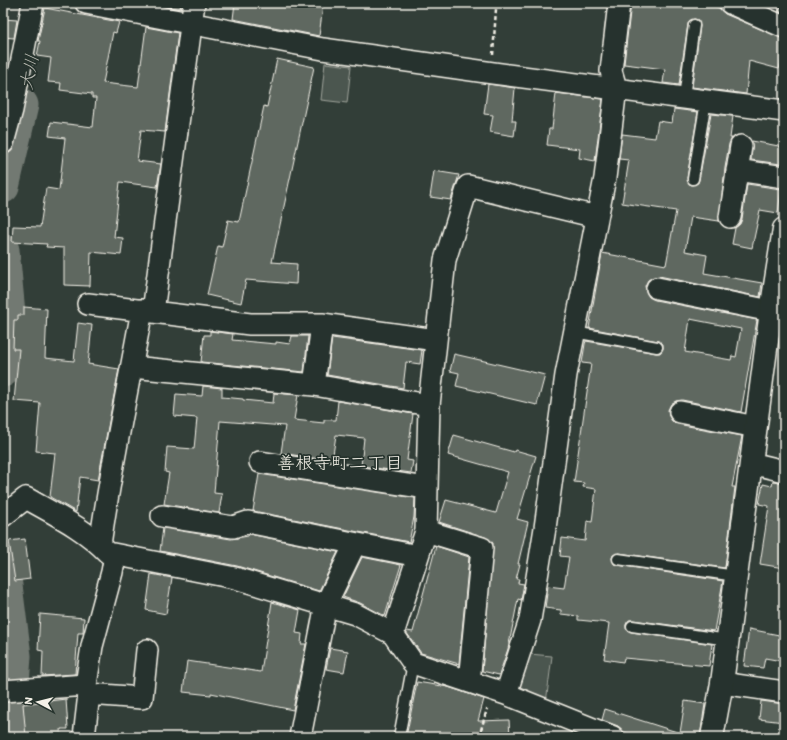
<svg xmlns="http://www.w3.org/2000/svg" width="787" height="740" font-family="Itim,'Klee One',sans-serif">
<style>
.green{fill:#4c564f;stroke:#a0a49c}
.lines{fill:none;stroke-linecap:round;stroke-linejoin:round}
.river{stroke:#727972;stroke-width:33}
.building{fill:#5f6861;stroke:#f4f1e8;fill-rule:evenodd}
.service-casing{stroke:#f4f1e8;stroke-width:13}
.minor-casing{stroke:#f4f1e8;stroke-width:24}
.tertiary-casing{stroke:#f4f1e8;stroke-width:25}
.path{stroke:#f4f1e8;stroke-width:2.5;stroke-dasharray:4 3;stroke-linecap:butt}
.service{stroke:#26332d;stroke-width:10}
.minor{stroke:#26332d;stroke-width:21}
.tertiary{stroke:#26332d;stroke-width:22}
.labels{text-anchor:middle;dominant-baseline:central;stroke-width:3.5;stroke-linejoin:round;paint-order:stroke}
.water-label{font-size:18px;font-style:italic;fill:#babbb3;stroke:#26332d}
.neighbourhood-label{font-size:18px;fill:#f4f1e8;stroke:#26332d}
</style>
<rect width="100%" height="100%" fill="#323e38"/>
<filter id="ink" filterUnits="userSpaceOnUse"><feTurbulence type="fractalNoise" baseFrequency=".025" numOctaves="2"/><feDisplacementMap in="SourceGraphic" scale="8" xChannelSelector="R" yChannelSelector="G"/><feConvolveMatrix kernelMatrix="1 2 1 2 8 2 1 2 1" color-interpolation-filters="sRGB"/></filter>
<g filter="url(#ink)">
<!-- green -->
<path class="green" d="M 325,63 L 351,66 L 347,103 L 321,100 Z
M 529,654 L 552,656 L 546,703 L 516,690 Z"/>
<g class="lines">
<!-- river -->
<path class="river" d="M 3,187 L 22,105
M 3,250 L 9,313 L 3,371
M 3,562 L 15,656 L 9,737"/>
</g>
<!-- building -->
<path class="building" d="M 150,3 L 181,3 L 180,9 Z
M 235,3 L 302,3 L 323,6 L 319,36 L 233,19 Z
M 631,3 L 708,3 L 719,8 L 725,14 L 784,39 L 784,51 L 779,69 L 749,61 L 746,94 L 692,87 L 700,26 L 698,20 L 694,19 L 689,21 L 688,24 L 679,85 L 663,83 L 665,69 L 624,64 Z
M 782,3 L 784,3 L 784,14 L 779,11 Z
M 45,8 L 119,22 L 116,33 L 113,32 L 103,83 L 138,87 L 146,27 L 178,33 L 165,132 L 141,130 L 137,161 L 161,164 L 157,187 L 120,182 L 114,237 L 123,238 L 121,255 L 91,252 L 90,286 L 64,285 L 64,248 L 46,247 L 47,244 L 12,242 L 13,226 L 40,227 L 46,188 L 59,190 L 65,138 L 49,136 L 51,122 L 93,127 L 96,98 L 92,98 L 92,94 L 60,90 L 61,83 L 48,82 L 51,58 L 37,56 L 40,41 L 38,41 Z
M 3,19 L 17,20 L 14,38 L 3,37 Z
M 277,59 L 314,67 L 272,262 L 297,264 L 296,284 L 246,280 L 241,303 L 207,295 L 218,246 L 222,247 L 228,220 L 239,222 L 264,106 L 267,107 Z
M 488,84 L 515,88 L 512,121 L 516,121 L 514,136 L 490,132 L 493,115 L 484,114 Z
M 556,93 L 603,99 L 595,161 L 579,158 L 580,149 L 547,145 L 549,129 L 552,129 Z
M 674,109 L 698,112 L 687,178 L 689,184 L 692,185 L 698,183 L 699,180 L 711,114 L 733,116 L 730,138 L 732,138 L 729,144 L 725,168 L 719,221 L 691,217 L 685,251 L 707,255 L 704,273 L 762,283 L 760,297 L 659,276 L 654,277 L 648,280 L 645,286 L 646,291 L 649,297 L 655,300 L 757,320 L 741,412 L 682,400 L 676,401 L 671,404 L 668,410 L 669,416 L 672,421 L 677,424 L 742,436 L 732,487 L 735,487 L 725,568 L 619,553 L 613,555 L 612,558 L 614,564 L 617,565 L 723,581 L 714,631 L 633,620 L 629,620 L 626,625 L 626,629 L 631,632 L 712,644 L 709,666 L 624,658 L 623,662 L 604,659 L 609,623 L 578,620 L 578,616 L 561,614 L 561,610 L 545,608 L 548,586 L 564,588 L 569,557 L 560,556 L 562,538 L 585,541 L 587,521 L 592,522 L 596,489 L 583,487 L 584,483 L 574,482 L 591,364 L 582,363 L 585,344 L 586,341 L 656,353 L 660,353 L 663,349 L 663,344 L 658,341 L 589,328 L 602,253 L 666,265 L 676,211 L 622,203 L 629,160 L 619,159 L 622,134 L 655,138 L 658,121 L 672,123 ZM 690,319 L 741,329 L 736,357 L 732,356 L 731,360 L 685,352 Z
M 752,141 L 784,147 L 781,164 L 751,160 Z
M 434,171 L 459,175 L 451,200 L 430,197 Z
M 747,184 L 781,189 L 778,213 L 760,210 L 752,248 L 732,244 L 735,228 L 740,224 L 742,219 Z
M 24,307 L 47,309 L 45,358 L 74,361 L 78,323 L 92,325 L 88,364 L 119,369 L 98,480 L 80,477 L 76,512 L 50,497 L 55,453 L 36,451 L 40,403 L 14,401 L 19,349 L 13,349 L 14,320 L 18,320 L 18,315 L 24,315 Z
M 210,331 L 233,334 L 232,340 L 276,344 L 276,342 L 290,344 L 292,336 L 308,336 L 304,372 L 201,362 L 204,335 L 210,335 Z
M 332,338 L 422,350 L 420,364 L 406,362 L 403,388 L 327,375 Z
M 454,354 L 545,375 L 537,405 L 456,386 L 459,373 L 450,371 Z
M 203,386 L 222,388 L 222,397 L 243,399 L 243,400 L 273,403 L 274,393 L 298,395 L 294,420 L 324,423 L 324,420 L 336,420 L 338,401 L 413,414 L 407,460 L 413,461 L 411,473 L 361,466 L 364,438 L 336,435 L 332,461 L 281,453 L 285,426 L 220,421 L 214,493 L 222,494 L 219,513 L 164,504 L 169,473 L 165,472 L 167,447 L 194,449 L 197,418 L 174,416 L 176,394 L 202,396 Z
M 454,435 L 514,452 L 515,450 L 536,456 L 517,519 L 528,522 L 518,564 L 520,564 L 516,579 L 519,579 L 518,583 L 524,584 L 521,600 L 518,599 L 508,649 L 499,675 L 482,671 L 493,543 L 485,537 L 439,522 L 446,500 L 496,513 L 508,472 L 448,455 Z
M 259,474 L 415,498 L 414,517 L 409,542 L 253,511 Z
M 773,481 L 784,483 L 784,568 L 760,564 L 769,506 L 759,504 L 763,484 L 772,486 Z
M 163,528 L 231,539 L 248,536 L 249,534 L 338,552 L 319,591 L 237,566 L 160,551 Z
M 25,539 L 30,579 L 15,581 L 9,541 Z
M 436,546 L 469,557 L 459,664 L 421,653 L 406,632 L 407,631 L 413,632 Z
M 362,557 L 401,565 L 385,616 L 360,603 L 343,597 Z
M 151,574 L 172,578 L 166,614 L 146,610 Z
M 272,602 L 300,610 L 296,633 L 302,634 L 301,644 L 306,644 L 293,710 L 211,693 L 211,695 L 183,692 L 187,661 L 261,672 Z
M 40,614 L 84,618 L 83,633 L 78,633 L 75,674 L 42,676 L 43,651 L 38,650 Z
M 749,629 L 784,636 L 782,661 L 765,658 L 763,668 L 744,666 Z
M 330,648 L 348,651 L 344,672 L 326,669 Z
M 417,682 L 448,687 L 484,699 L 478,721 L 509,720 L 510,737 L 406,737 Z
M 66,699 L 68,729 L 61,729 L 62,737 L 26,737 L 23,704 Z
M 685,701 L 705,704 L 700,737 L 638,737 L 624,732 L 618,726 L 602,720 L 605,709 L 680,733 Z
M 761,701 L 784,704 L 784,722 L 759,719 Z"/>
<g class="lines">
<defs>
<path id="service" d="M 684,97 L 694,25
M 693,179 L 706,101
M 574,332 L 657,347
M 618,559 L 736,576
M 632,626 L 728,640
M 399,737 L 413,663"/>
<path id="minor" d="M 86,3 L 323,49 L 493,73 L 784,111
M 730,3 L 784,27
M 3,143 L 12,110 L 33,3
M 737,170 L 784,177
M 730,217 L 741,146
M 657,288 L 771,311
M 88,304 L 250,324 L 322,324 L 436,340
M 153,312 L 194,3
M 132,367 L 314,385 L 429,405
M 314,385 L 322,324
M 680,412 L 756,427
M 260,462 L 427,488
M 751,463 L 784,471
M 3,516 L 26,498 C 54,514 86,529 108,553 L 235,578 L 355,614 L 393,634 L 413,663 L 506,694 L 613,737
M 162,516 L 233,527 L 248,522 L 418,556
M 426,531 L 482,548 L 469,682
M 100,545 C 111,466 128,388 142,310
M 393,634 L 426,531 L 429,405 L 445,260 L 468,186 L 597,217
M 722,683 L 784,692
M 3,691 L 86,685
M 89,694 L 142,698 L 147,650
M 506,694 L 530,620 L 545,528 L 566,375 L 605,178 L 616,88 L 611,71 L 619,3
M 84,737 L 89,694 L 86,685 L 92,646 L 112,572 L 115,555
M 300,737 L 326,604 L 355,544"/>
<path id="tertiary" d="M 712,737 L 722,683 L 771,311 L 784,229"/>
</defs>
<!-- service casing -->
<use href="#service" class="service-casing"/>
<!-- minor casing -->
<use href="#minor" class="minor-casing"/>
<!-- tertiary casing -->
<use href="#tertiary" class="tertiary-casing"/>
<!-- path -->
<path class="path" d="M 493,55 L 496,9
M 479,737 L 487,709"/>
<!-- service -->
<use href="#service" class="service"/>
<!-- minor -->
<use href="#minor" class="minor"/>
<!-- tertiary -->
<use href="#tertiary" class="tertiary"/>
</g>
</g>
<g class="labels">
<!-- water labels -->
<g class="water-label">
<text transform="translate(29 72) rotate(-79)">大川</text>
</g>
<!-- neighbourhood labels -->
<g class="neighbourhood-label">
<text x="340" y="463">善根寺町二丁目</text>
</g>
</g>
<!-- margin -->
<rect width="787" height="740" fill="none" stroke="#26332d" stroke-width="16"/>
<rect x="8" y="8" width="771" height="724" fill="none" stroke="#f4f1e8" stroke-width="1.5" filter="url(#ink)"/>
<!-- north arrow -->
<g transform="translate(38 702) rotate(277)" stroke="#26332d" stroke-width="3" paint-order="stroke">
<path d="M0-3L7 15L0 10L-7 15Z" fill="#f4f1e8"/>
<text y="-6" font-size="11" font-weight="bold" text-anchor="middle" fill="#f4f1e8">N</text>
</g>
</svg>
